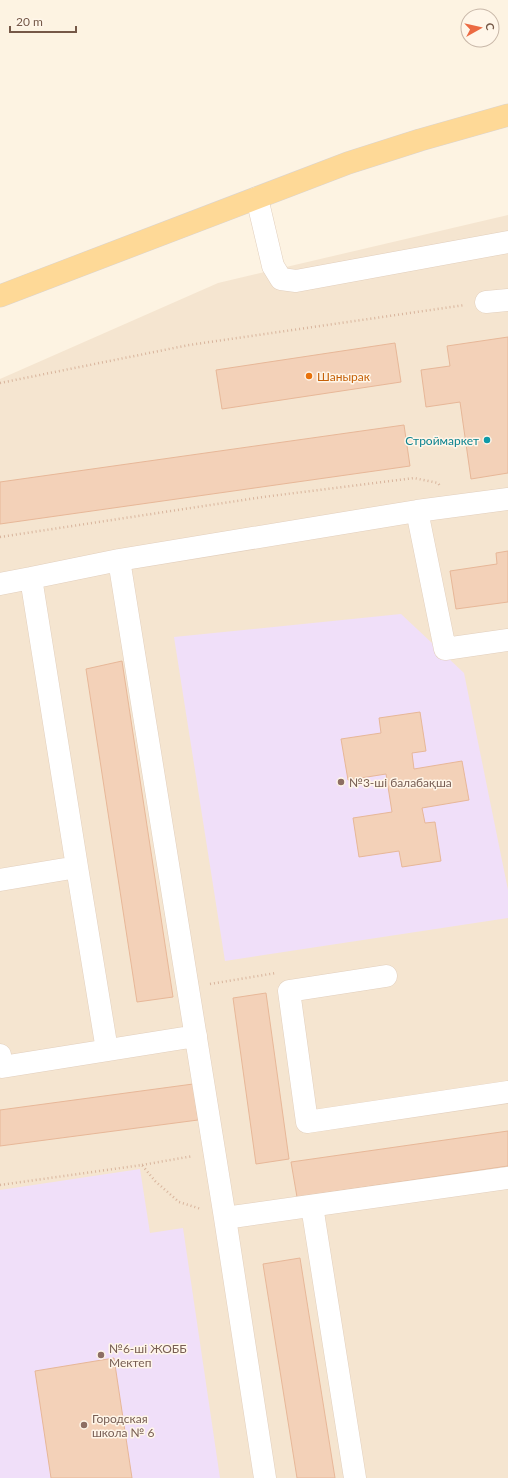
<svg xmlns="http://www.w3.org/2000/svg" width="508" height="1478" font-family="Lato,sans-serif">
<style>
.residential{fill:#f5e5d0}
.education{fill:#f0dff9}
.building{fill:#f3d1b8;stroke:#e7b798}
.lines{fill:none;stroke-linecap:round;stroke-linejoin:round}
.minor-casing{stroke:#e2cfbd;stroke-width:23}
.major-casing{stroke:#dbd4cf;stroke-width:23}
.path{stroke:#d8b49c;stroke-width:2.5;stroke-dasharray:1 3;stroke-linecap:butt}
.minor{stroke:#fff;stroke-width:22}
.major{stroke:#fed997;stroke-width:22}
.food-dot{fill:#e8710a;stroke:#fff6e9;stroke-width:1.5}
.culture-dot{fill:#0f9aa8;stroke:#fff6e9;stroke-width:1.5}
.education-dot{fill:#8d6e63;stroke:#fff6e9;stroke-width:1.5}
.labels{text-anchor:middle;dominant-baseline:central;stroke-width:3;stroke-linejoin:round;paint-order:stroke}
.food-label{font-size:12px;fill:#c56008;stroke:#fff6e9;text-anchor:start}
.culture-label{font-size:12px;fill:#0d838f;stroke:#fff6e9;text-anchor:end}
.education-label{font-size:12px;fill:#785e54;stroke:#fff6e9;text-anchor:start}
</style>
<rect width="100%" height="100%" fill="#fdf3e2"/>
<!-- residential -->
<path class="residential" d="M 508,215 L 508,1478 L 0,1478 L 0,379 L 218,283 Z"/>
<!-- education -->
<path class="education" d="M 401,614 L 464,673 L 508,890 L 508,918 L 225,961 L 174,637 Z
M 140,1169 L 150,1233 L 183,1228 L 220,1478 L 0,1478 L 0,1190 Z"/>
<!-- building -->
<path class="building" d="M 508,337 L 508,473 L 471,479 L 460,402 L 426,407 L 421,370 L 450,366 L 447,346 Z
M 395,343 L 401,382 L 222,409 L 216,370 Z
M 404,425 L 410,466 L 0,524 L 0,482 Z
M 508,551 L 508,602 L 456,609 L 450,571 L 497,564 L 496,553 Z
M 122,661 L 173,997 L 137,1002 L 86,669 Z
M 420,712 L 426,751 L 412,753 L 414,769 L 462,761 L 469,800 L 422,808 L 425,823 L 435,822 L 441,861 L 402,867 L 399,851 L 359,857 L 353,818 L 392,812 L 386,774 L 348,780 L 341,739 L 381,733 L 379,718 Z
M 266,993 L 289,1159 L 256,1164 L 233,998 Z
M 193,1084 L 198,1120 L 0,1146 L 0,1110 Z
M 508,1131 L 508,1166 L 297,1197 L 291,1162 Z
M 300,1258 L 335,1478 L 297,1478 L 263,1264 Z
M 114,1358 L 132,1478 L 51,1478 L 35,1371 Z"/>
<g class="lines">
<defs>
<path id="minor" d="M 257,198 L 273,266 L 281,279 L 296,281 L 508,242
M 486,302 L 508,300
M 508,499 L 417,511 L 119,560 L 225,1218 L 508,1178
M 417,511 L 445,649 L 508,640
M 0,584 L 31,578
M 77,867 L 107,1050
M 0,880 L 77,867 L 31,578 L 119,560
M 386,976 L 289,991 L 307,1122 L 508,1092
M 0,1055 L 2,1067 L 196,1036
M 312,1206 L 355,1478
M 225,1218 L 265,1478"/>
<path id="major" d="M 0,296 L 348,163 L 420,140 L 508,115"/>
</defs>
<!-- minor casing -->
<use href="#minor" class="minor-casing"/>
<!-- major casing -->
<use href="#major" class="major-casing"/>
<!-- path -->
<path class="path" d="M 0,383 L 189,345 L 465,305
M 0,537 L 263,497 L 414,478 L 438,483 L 440,486
M 210,984 L 276,973
M 142,1165 L 193,1156
M 0,1185 L 142,1165 L 155,1181 L 179,1202 L 201,1209"/>
<!-- minor -->
<use href="#minor" class="minor"/>
<!-- major -->
<use href="#major" class="major"/>
</g>
<!-- markers -->
<circle class="food-dot" cx="309" cy="376" r="4"/>
<circle class="culture-dot" cx="487" cy="440" r="4"/>
<g class="education-dot">
<circle cx="341" cy="782" r="4"/>
<circle cx="101" cy="1355" r="4"/>
<circle cx="84" cy="1425" r="4"/>
</g>
<g class="labels">
<!-- food labels -->
<g class="food-label">
<text x="317" y="376">Шанырак</text>
</g>
<!-- culture labels -->
<g class="culture-label">
<text x="479" y="440">Строймаркет</text>
</g>
<!-- education labels -->
<g class="education-label">
<text x="349" y="782">№3-ші балабақша</text>
<text x="109" y="1348">№6-ші ЖОББ<tspan x="109" dy="14">Мектеп</tspan></text>
<text x="92" y="1418">Городская<tspan x="92" dy="14">школа № 6</tspan></text>
</g>
</g>
<!-- north arrow -->
<g transform="translate(480 28) rotate(82)"><circle r="19" fill="#fff6e9" stroke="#c8b7a8"/>
<path d="M0-3L7 15L0 10L-7 15Z" fill="#ec6a42"/>
<text y="-6" font-size="11" font-weight="bold" text-anchor="middle" fill="#755847">С</text>
</g>
<!-- scale -->
<path d="M10 26v6h66v-6" fill="none" stroke="#755847" stroke-width="2"/>
<text x="16" y="26" font-size="12" fill="#755847" stroke="#fff6e9" stroke-width="3" paint-order="stroke">20 m</text>
</svg>
